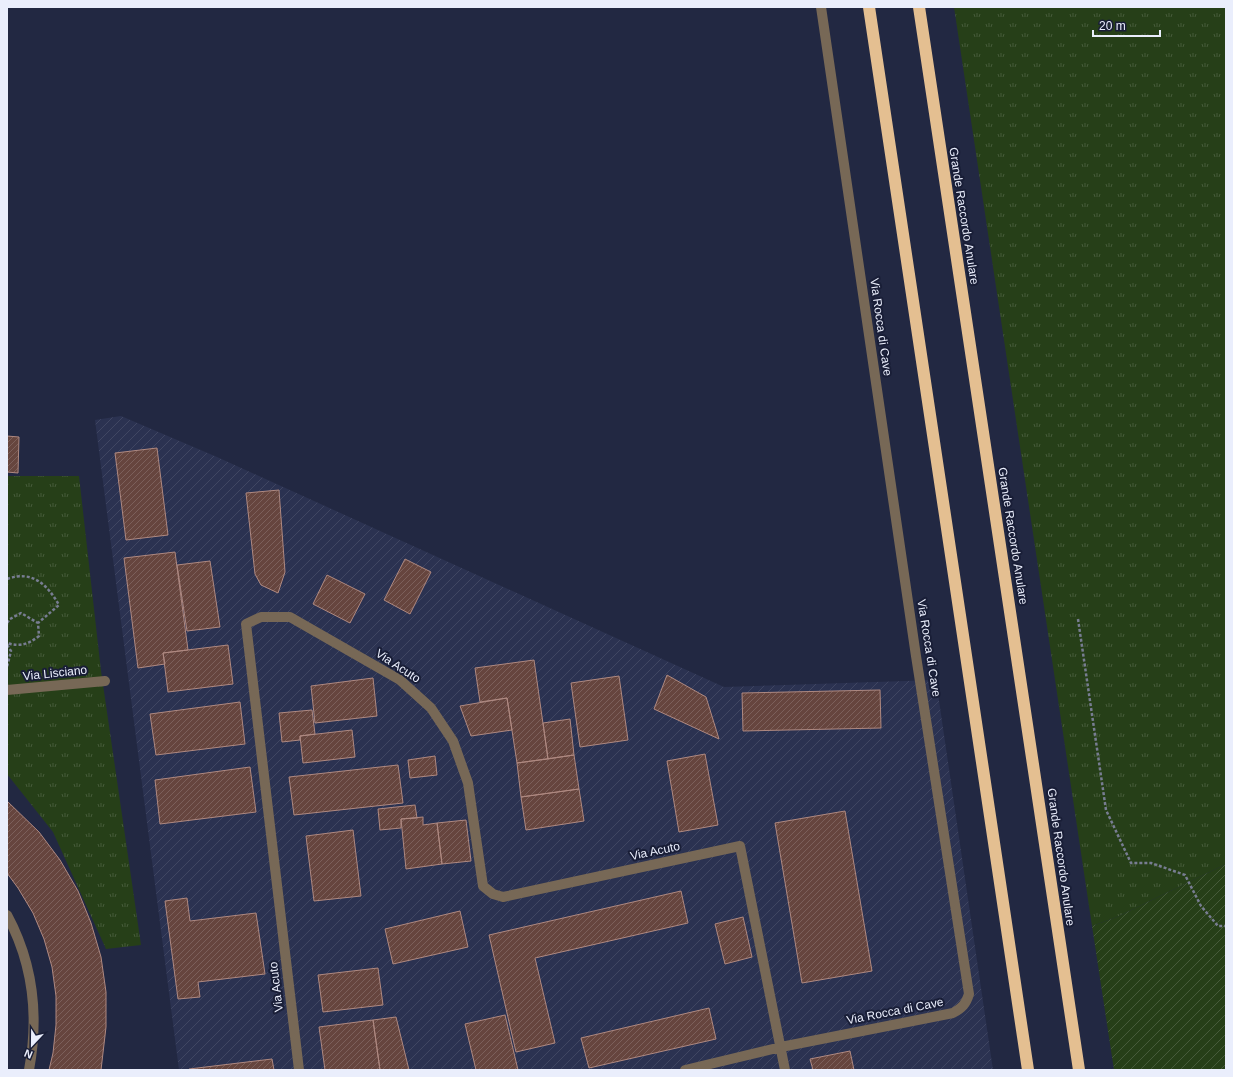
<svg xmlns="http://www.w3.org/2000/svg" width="1233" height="1077" font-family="Arial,sans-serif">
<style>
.industrial{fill:url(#industrial-furrows)}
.grass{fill:url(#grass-tufts)}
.garden{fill:url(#garden-furrows)}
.building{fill:url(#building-hatch);stroke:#af8981}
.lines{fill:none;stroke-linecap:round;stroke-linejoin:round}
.path{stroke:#787d92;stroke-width:2.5;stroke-dasharray:3 2;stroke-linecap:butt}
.minor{stroke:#776856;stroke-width:10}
.highway{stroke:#e4bf91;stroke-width:12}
.labels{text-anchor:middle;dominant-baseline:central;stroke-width:4;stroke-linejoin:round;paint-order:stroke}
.street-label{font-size:12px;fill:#eaeefc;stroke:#191e37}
</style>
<defs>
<pattern id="industrial-furrows" width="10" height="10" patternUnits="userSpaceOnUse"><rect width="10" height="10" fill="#2b3251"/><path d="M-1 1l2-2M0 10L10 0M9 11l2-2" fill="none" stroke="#404662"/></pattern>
<pattern id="grass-tufts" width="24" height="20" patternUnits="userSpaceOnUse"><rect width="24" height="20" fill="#263f18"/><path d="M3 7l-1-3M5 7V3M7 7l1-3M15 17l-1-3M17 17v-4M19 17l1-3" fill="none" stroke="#465b3a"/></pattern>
<pattern id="garden-furrows" width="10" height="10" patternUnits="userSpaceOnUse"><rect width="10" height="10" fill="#263f18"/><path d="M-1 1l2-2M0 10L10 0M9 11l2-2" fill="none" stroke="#465b3a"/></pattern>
<pattern id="building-hatch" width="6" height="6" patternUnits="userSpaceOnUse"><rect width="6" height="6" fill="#66453e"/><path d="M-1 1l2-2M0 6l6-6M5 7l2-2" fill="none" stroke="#7c605b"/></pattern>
</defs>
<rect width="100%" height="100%" fill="#222842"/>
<!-- industrial -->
<path class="industrial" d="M 121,416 L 217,457 L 724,687 L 936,680 L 993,1070 L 179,1070 L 95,420 Z"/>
<!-- grass -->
<path class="grass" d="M 954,7 L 1226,7 L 1226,864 L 1117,917 L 1092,926 Z
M 7,476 L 79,476 L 101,671 L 141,945 L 106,949 L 53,832 L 7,774 Z"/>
<!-- garden -->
<path class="garden" d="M 1226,864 L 1226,1070 L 1114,1070 L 1092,926 L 1117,917 Z"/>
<!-- building -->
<path class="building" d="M 7,436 L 19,437 L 18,473 L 7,472 Z
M 157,448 L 168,535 L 126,540 L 115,453 Z
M 279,490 L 285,572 L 278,593 L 261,585 L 255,574 L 246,493 Z
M 175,552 L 188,650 L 163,653 L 165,664 L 138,668 L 124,558 Z
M 405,559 L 431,572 L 410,614 L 384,600 Z
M 210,561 L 220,627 L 187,631 L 177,565 Z
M 327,575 L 365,594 L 350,623 L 313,604 Z
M 228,645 L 233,684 L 168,692 L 163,653 Z
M 534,660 L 548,759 L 517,763 L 507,698 L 480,702 L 475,668 Z
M 667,675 L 706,697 L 719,739 L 654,709 Z
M 619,676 L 628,740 L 580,747 L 571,683 Z
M 373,678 L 377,716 L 315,723 L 311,686 Z
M 880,690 L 881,728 L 743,731 L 742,693 Z
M 507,698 L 512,730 L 471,736 L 460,706 Z
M 240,702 L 245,744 L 156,755 L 150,714 Z
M 312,710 L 315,734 L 300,736 L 300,740 L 282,742 L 279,713 Z
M 570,719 L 574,755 L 548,759 L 543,723 Z
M 352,730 L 355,757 L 303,763 L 300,736 Z
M 705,754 L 718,825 L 679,832 L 667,761 Z
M 574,755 L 579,789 L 521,797 L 517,763 Z
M 435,756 L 437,775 L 410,778 L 408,760 Z
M 398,765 L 403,803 L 294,815 L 289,777 Z
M 250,767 L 256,812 L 160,824 L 155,780 Z
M 579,789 L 584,821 L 526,830 L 521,797 Z
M 7,801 L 39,832 L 60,860 L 78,891 L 91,923 L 101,957 L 106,992 L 106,1027 L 101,1070 L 49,1070 L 53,1053 L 56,1025 L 56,996 L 52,967 L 44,939 L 33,913 L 18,888 L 7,873 Z
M 415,805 L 417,818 L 401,819 L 401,828 L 380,830 L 378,809 Z
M 845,811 L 872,971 L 802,983 L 775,823 Z
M 423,817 L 423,825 L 437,823 L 442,864 L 406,869 L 401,819 Z
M 466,820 L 471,861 L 442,864 L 437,823 Z
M 353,830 L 361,896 L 314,901 L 306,836 Z
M 681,891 L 688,923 L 535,958 L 555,1043 L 516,1052 L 489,935 Z
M 187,898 L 190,921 L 256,913 L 265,974 L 198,982 L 200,997 L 178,999 L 165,901 Z
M 460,911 L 468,947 L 393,964 L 385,929 Z
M 743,917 L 752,957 L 725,964 L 715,924 Z
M 378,968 L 383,1005 L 323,1012 L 318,975 Z
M 709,1008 L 716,1039 L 589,1068 L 581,1038 Z
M 505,1015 L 518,1070 L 476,1070 L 465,1024 Z
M 396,1017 L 409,1070 L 380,1070 L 373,1020 Z
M 373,1020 L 380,1070 L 325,1070 L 319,1027 Z
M 850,1051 L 854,1070 L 813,1070 L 810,1059 Z
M 272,1059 L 274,1070 L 189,1070 L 189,1069 Z"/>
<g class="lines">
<!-- path -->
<path class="path" d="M 7,579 C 32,570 47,584 59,605 L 38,623
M 1078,619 L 1106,810 L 1131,863 L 1151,863 L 1185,875 L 1201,906 L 1218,926 L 1226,926
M 7,623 L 10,619 L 21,613 L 38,623 L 39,636 C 29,644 20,647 7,643
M 7,645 L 11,651 L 7,667"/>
<!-- minor -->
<path class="minor" d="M 7,690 L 105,681
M 7,915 C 34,965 39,1016 29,1070
M 299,1070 L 246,624 L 261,617 L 290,617 L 400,680 L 431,708 L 453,741 L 468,783 L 483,886 L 493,894 L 503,897 L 740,846 L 785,1070
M 685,1070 L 781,1047 L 953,1013 C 962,1008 966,1004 969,994 L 916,656 L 821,7"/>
<!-- highway -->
<path class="highway" d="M 869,7 L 1028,1070
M 919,7 L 1079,1070"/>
</g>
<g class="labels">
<!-- street labels -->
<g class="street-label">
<text transform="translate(964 216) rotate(81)">Grande Raccordo Anulare</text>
<text transform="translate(881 327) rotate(82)">Via Rocca di Cave</text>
<text transform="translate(1013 536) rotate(81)">Grande Raccordo Anulare</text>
<text transform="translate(929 648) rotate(81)">Via Rocca di Cave</text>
<text transform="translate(398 666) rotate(33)">Via Acuto</text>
<text transform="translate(55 673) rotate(-6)">Via Lisciano</text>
<text transform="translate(655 851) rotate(-12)">Via Acuto</text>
<text transform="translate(1061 857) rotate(82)">Grande Raccordo Anulare</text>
<text transform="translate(276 987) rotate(-97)">Via Acuto</text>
<text transform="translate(895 1011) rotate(-11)">Via Rocca di Cave</text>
</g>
</g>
<!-- border -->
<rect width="1233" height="1077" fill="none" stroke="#eaeefc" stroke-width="16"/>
<!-- north arrow -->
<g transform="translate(32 1045) rotate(202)" stroke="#191e37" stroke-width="3" paint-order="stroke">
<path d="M0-3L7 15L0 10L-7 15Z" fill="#eaeefc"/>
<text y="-6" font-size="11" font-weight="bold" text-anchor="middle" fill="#eaeefc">N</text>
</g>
<!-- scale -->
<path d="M1093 30v6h67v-6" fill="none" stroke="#eaeefc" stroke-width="2"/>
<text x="1099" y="30" font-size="12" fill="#eaeefc" stroke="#191e37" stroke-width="3" paint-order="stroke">20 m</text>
</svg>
